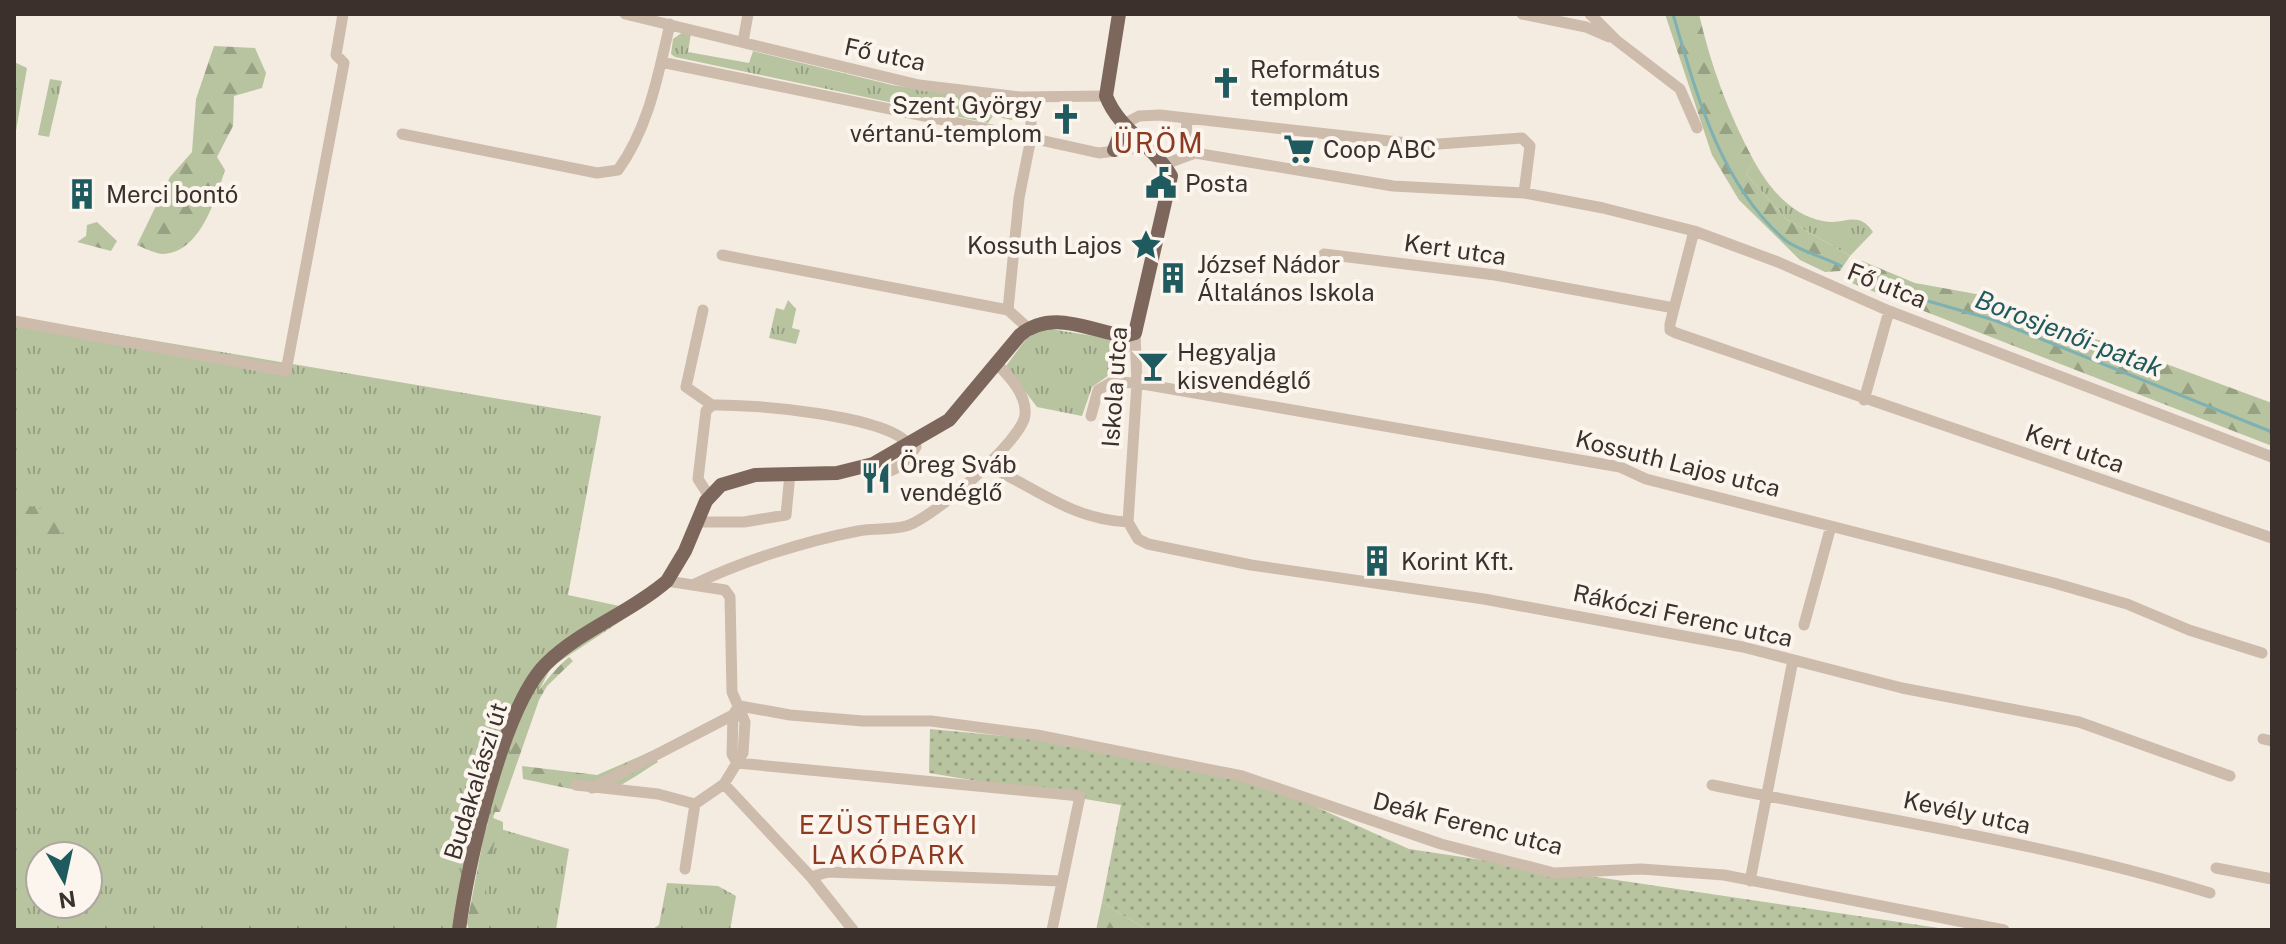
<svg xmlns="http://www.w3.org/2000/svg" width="2286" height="944" font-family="'Public Sans',sans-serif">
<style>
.grass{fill:url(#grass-tufts);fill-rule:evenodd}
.forest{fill:url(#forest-firs)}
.garden{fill:url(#garden-dots)}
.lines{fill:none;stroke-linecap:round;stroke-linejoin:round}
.stream{stroke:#7fb0b2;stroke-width:3}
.minor{stroke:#cdbbac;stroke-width:11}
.major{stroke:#7d675c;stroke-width:14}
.labels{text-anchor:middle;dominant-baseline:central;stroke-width:8;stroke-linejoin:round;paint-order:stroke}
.street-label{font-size:24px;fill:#3b302b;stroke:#fbf5ee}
.poi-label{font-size:24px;fill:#3b302b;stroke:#fbf5ee;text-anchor:start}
.water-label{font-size:26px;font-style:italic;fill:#1f5a5e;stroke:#fbf5ee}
.neighbourhood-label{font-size:26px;letter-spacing:2px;fill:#8c3b22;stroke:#fbf5ee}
.quarter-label{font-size:28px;letter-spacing:2px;fill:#8c3b22;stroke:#fbf5ee}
</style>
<defs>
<pattern id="grass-tufts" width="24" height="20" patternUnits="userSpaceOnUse" patternTransform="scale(2)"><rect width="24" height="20" fill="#b8c4a0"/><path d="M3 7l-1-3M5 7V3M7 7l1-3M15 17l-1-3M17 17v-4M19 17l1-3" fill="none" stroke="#97a083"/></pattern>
<pattern id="forest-firs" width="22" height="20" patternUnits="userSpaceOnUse" patternTransform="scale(2)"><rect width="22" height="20" fill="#b8c4a0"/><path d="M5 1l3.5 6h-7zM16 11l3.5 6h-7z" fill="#97a083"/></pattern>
<pattern id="garden-dots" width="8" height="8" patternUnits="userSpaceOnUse" patternTransform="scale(2)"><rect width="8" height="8" fill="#b8c4a0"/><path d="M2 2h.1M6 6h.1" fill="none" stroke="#97a083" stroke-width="1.8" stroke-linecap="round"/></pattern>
</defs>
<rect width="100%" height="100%" fill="#f4ebe1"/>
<!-- grass -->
<path class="grass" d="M 683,32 L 691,33 L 688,52 L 749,63 L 753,51 L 892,85 L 994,99 L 992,109 L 1014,114 L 1012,120 L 993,116 L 988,123 L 675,57 L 671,54 L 673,39 Z
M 14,62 L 27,68 L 14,142 Z
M 50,79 L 62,81 L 49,137 L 38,135 Z
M 1754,161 C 1769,188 1791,215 1823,221 C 1845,226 1857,209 1873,232 L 1850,256 L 1786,219 L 1746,174 Z
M 788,300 L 796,309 L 792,328 L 800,330 L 796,344 L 769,338 L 776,308 L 784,310 Z
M 14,317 L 601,416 L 568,595 L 638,610 L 551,667 L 526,717 L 492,821 L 470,834 L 454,930 L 14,930 ZM 40,856 L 88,856 L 88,904 L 40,904 Z
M 1044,328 L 1125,341 L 1131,346 L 1125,364 L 1092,387 L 1082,416 L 1037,407 L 1006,366 L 1026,339 Z
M 497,828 L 569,849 L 556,930 L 469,930 Z
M 667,883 L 718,886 L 736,896 L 730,930 L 651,930 L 659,925 Z"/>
<!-- forest -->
<path class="forest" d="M 1665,14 L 1699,14 C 1711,66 1728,113 1754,161 L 1746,174 L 1786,219 L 1850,256 L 1840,271 L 1825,272 L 1800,260 L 1739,200 L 1712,155 Z
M 214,46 L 255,48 L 266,73 L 262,88 L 234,96 L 233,126 L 217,157 L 225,170 C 216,198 200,254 162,254 C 154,253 144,248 137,245 L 170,177 L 192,152 L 196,99 Z
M 97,222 L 117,241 L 111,251 L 77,242 L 86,236 L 87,225 Z
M 1862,261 L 1915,283 L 1976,294 L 2063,333 L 2104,341 L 2272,403 L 2272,446 L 1849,282 Z
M 14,502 L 65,515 L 77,527 L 51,537 L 27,531 L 14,534 Z
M 569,657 L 573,661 L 547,686 L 539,700 L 500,812 L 493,812 C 509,754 522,697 569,657 Z
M 652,751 L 658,762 C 644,770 630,781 615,788 C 593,798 548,783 523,779 L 522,766 L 597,775 Z
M 491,817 L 503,822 L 503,839 L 494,844 L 478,930 L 469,930 L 467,923 L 485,830 Z
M 1102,902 L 1147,930 L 1096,930 Z"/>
<!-- garden -->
<path class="garden" d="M 930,729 L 1070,742 L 1272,787 L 1409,849 L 1952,930 L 1147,930 L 1102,902 L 1121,805 L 929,773 Z"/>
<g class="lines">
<!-- stream -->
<path class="stream" d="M 1673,14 C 1696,93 1720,184 1785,240 C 1799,251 1824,257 1841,266
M 1852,272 L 1879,287 L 1994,320 L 2272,432"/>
<!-- minor -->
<path class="minor" d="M 625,14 L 919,85 L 1020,97 L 1106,96
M 1522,14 L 1586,27 L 1609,37
M 1590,14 L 1616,40 L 1680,89 L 1697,128
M 743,42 L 748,14
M 661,62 L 1031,138 L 1019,198 L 1008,310
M 1031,97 L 1031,138 L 1099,153 L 1146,147
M 1124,124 L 1139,116 L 1160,115 L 1425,145 L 1522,138 L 1530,146 L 1524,193
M 402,134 L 597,173 L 618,170 C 649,127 658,75 670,24
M 1185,154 L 1187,119
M 1165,164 L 1195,153 L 1393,186 L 1524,193 L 1603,208 L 1694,231 L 1778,262 L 1889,311 L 2272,457
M 1694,231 L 1670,324 L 1670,330 L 1676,333 L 2272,538
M 1324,254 L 1495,275 L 1674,308
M 722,255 L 1008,310 L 1028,328
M 703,310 L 686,387 L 712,405
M 14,321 L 286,371 L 344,63 L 336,55 L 343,14
M 1135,333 L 1137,383 L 1128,522 L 1138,539 L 1148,544 L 1251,565 L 1484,599 L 1743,647 L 1902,688 L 2079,722 L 2230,776
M 1864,400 L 1889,311
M 1091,416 L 1098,390 L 1112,382 L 1137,383 L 1620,467 L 1646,479 L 2054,583 L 2127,604 L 2189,630 L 2262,653
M 986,465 C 1035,487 1072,520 1128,522
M 865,467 C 885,482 905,465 916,447 L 915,440
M 709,496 L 698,479 L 706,411 L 712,405 C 750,404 886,415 908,444
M 696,522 L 744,522 L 786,515 L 790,474
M 667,581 L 725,590 L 730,597 L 732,692 L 745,722 L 743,753 L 724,784 L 811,877 L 853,930
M 695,584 C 742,561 806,541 858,531 C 873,528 892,530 906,526 C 931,520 1023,440 1025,415 C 1027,395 1010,377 997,364
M 1804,625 L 1831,526
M 740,706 L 790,715 L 863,721 L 931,721 L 1037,735 L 1242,776 L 1441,844 L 1554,873 L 1641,869 L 1724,875 L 2004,930
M 736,710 L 733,715 L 732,754 L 737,763
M 2263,739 L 2272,741
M 737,763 L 1080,796 L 1052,930
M 576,785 L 658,794 L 695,804 L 724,784
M 1712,785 C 1878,819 2047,843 2210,893
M 592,788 L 733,715
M 2216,868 L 2272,879
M 685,869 L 695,804
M 811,877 L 828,872 L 1061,881
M 1750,881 L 1793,660"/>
<!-- major -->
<path class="major" d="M 1114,150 L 1124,124
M 459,930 C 467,867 502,708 546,664 C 580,630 630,613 667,581 L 685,551 L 706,501 L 721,485 L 755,475 L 837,473 L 873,464 L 949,420 L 1020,335 C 1052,309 1087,330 1124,336 L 1135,333 L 1171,176 C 1154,146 1119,130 1106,96 L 1119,14"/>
</g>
<!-- icons -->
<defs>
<symbol id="church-bare" viewBox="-9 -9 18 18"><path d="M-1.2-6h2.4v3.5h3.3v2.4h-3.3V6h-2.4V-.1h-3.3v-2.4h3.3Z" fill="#1f5a5e" stroke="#fbf5ee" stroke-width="2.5" paint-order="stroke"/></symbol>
<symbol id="supermarket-bare" viewBox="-9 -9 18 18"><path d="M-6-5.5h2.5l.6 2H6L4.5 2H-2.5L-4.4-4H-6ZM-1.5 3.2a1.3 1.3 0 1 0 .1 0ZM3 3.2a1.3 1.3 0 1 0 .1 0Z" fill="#1f5a5e" stroke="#fbf5ee" stroke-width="2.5" paint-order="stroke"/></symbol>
<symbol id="civic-bare" viewBox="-9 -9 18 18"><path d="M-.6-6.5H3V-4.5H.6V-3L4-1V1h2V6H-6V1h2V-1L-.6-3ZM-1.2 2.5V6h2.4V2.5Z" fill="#1f5a5e" stroke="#fbf5ee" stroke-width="2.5" paint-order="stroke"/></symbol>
<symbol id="building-bare" viewBox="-9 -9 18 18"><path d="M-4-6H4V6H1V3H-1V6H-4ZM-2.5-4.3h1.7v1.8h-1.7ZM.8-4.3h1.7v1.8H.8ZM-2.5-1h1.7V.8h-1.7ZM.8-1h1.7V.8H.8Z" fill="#1f5a5e" stroke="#fbf5ee" stroke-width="2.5" paint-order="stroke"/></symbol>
<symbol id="sight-bare" viewBox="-9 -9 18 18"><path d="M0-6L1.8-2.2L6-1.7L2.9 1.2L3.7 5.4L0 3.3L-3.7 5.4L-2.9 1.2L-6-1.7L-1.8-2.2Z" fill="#1f5a5e" stroke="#fbf5ee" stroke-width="2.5" paint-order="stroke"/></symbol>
<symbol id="bar-bare" viewBox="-9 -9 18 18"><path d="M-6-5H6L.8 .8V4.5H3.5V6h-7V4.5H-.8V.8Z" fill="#1f5a5e" stroke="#fbf5ee" stroke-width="2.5" paint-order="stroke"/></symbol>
<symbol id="restaurant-bare" viewBox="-9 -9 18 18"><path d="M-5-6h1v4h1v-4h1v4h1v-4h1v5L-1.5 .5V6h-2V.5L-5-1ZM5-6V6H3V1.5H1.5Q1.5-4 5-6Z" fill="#1f5a5e" stroke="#fbf5ee" stroke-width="2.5" paint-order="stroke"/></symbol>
</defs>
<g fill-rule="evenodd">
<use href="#church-bare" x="1204" y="61" width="44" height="44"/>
<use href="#church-bare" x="1044" y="97" width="44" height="44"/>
<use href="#supermarket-bare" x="1277" y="127" width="44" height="44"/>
<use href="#civic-bare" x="1139" y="161" width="44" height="44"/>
<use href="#building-bare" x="60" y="172" width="44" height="44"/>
<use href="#sight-bare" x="1124" y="223" width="44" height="44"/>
<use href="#building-bare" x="1151" y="256" width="44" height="44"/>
<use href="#bar-bare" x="1131" y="344" width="44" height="44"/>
<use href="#restaurant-bare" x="854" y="456" width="44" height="44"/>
<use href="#building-bare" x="1355" y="539" width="44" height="44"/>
</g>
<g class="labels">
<!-- street labels -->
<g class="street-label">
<text transform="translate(885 54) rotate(12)">Fő utca</text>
<text transform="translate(1455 249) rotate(8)">Kert utca</text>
<text transform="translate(1887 285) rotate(22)">Fő utca</text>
<text transform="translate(1114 387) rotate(-86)">Iskola utca</text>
<text transform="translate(2075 448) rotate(19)">Kert utca</text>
<text transform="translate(1678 463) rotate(14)">Kossuth Lajos utca</text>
<text transform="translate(1683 615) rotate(12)">Rákóczi Ferenc utca</text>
<text transform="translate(475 781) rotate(-73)">Budakalászi út</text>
<text transform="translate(1967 812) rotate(12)">Kevély utca</text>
<text transform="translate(1468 823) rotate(14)">Deák Ferenc utca</text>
</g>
<!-- poi labels -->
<g class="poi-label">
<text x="1250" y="69">Református<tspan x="1250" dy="28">templom</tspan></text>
<text x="1042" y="105" text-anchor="end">Szent György<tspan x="1042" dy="28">vértanú-templom</tspan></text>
<text x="1323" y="149">Coop ABC</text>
<text x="1185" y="183">Posta</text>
<text x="106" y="194">Merci bontó</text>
<text x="1122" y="245" text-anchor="end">Kossuth Lajos</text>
<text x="1197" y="264">József Nádor<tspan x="1197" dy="28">Általános Iskola</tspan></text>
<text x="1177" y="352">Hegyalja<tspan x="1177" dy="28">kisvendéglő</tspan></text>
<text x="900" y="464">Öreg Sváb<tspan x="900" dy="28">vendéglő</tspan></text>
<text x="1401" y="561">Korint Kft.</text>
</g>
<!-- water labels -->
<g class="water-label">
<text transform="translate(2069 333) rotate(21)">Borosjenői-patak</text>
</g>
<!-- neighbourhood labels -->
<g class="neighbourhood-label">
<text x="889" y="824">EZÜSTHEGYI<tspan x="889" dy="30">LAKÓPARK</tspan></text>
</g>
<!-- quarter labels -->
<g class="quarter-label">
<text x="1159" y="142">ÜRÖM</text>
</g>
</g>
<!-- border -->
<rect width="2286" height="944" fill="none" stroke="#3b302b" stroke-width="32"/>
<!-- north arrow -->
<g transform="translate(64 880) rotate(171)"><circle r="38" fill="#fbf5ee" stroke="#aea6a0" stroke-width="2"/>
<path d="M0-6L14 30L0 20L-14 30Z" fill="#1f5a5e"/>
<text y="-12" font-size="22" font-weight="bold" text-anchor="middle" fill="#3b302b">N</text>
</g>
</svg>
